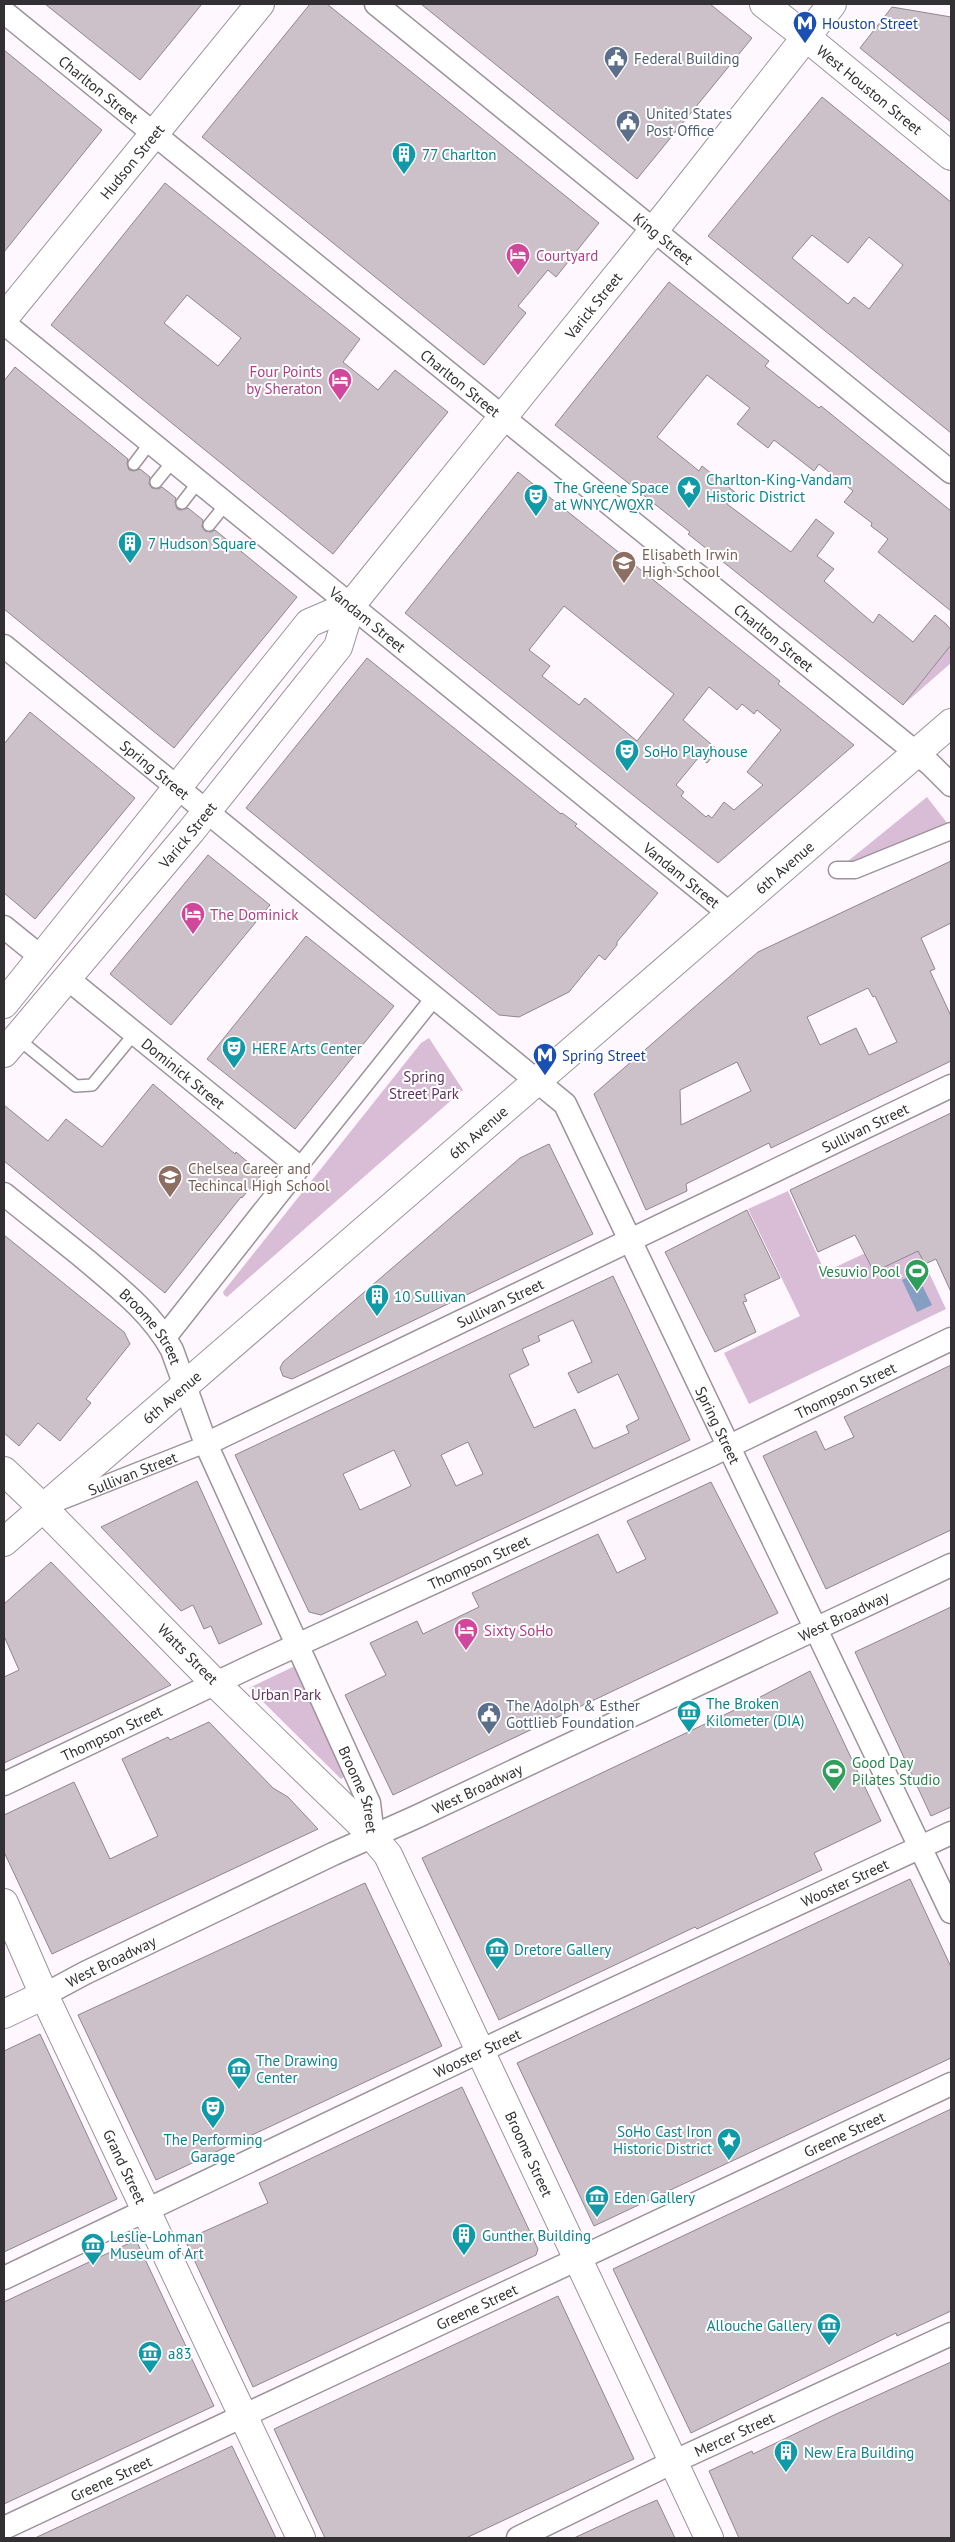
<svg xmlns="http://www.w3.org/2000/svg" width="955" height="2542" font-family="'PT Sans',sans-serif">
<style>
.green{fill:#d9bdd7}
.water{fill:#849fc2}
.building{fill:#ccc1c8;stroke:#90868d;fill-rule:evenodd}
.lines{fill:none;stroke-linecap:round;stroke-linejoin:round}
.service-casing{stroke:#9c939b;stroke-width:14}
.pedestrian-casing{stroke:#9c939b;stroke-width:19}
.minor-casing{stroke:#9c939b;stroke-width:25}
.tertiary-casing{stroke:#9c939b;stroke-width:30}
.secondary-casing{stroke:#9c939b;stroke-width:30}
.primary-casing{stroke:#9c939b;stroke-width:30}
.trunk-casing{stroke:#9c939b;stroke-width:30}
.service{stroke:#fff;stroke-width:11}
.pedestrian{stroke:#fff;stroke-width:16}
.minor{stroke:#fff;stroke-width:22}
.tertiary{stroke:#fff;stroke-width:28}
.secondary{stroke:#fff;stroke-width:28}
.primary{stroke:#fff;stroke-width:28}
.trunk{stroke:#fff;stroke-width:28}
.labels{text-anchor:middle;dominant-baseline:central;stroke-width:4;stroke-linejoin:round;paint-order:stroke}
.transit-label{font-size:15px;fill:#164399;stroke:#fff;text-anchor:start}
.service-label{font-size:15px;fill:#4e5e75;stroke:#fff;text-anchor:start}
.street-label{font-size:15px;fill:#333033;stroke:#fff}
.culture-label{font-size:15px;fill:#0d838f;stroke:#fff;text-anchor:start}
.hotel-label{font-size:15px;fill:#b23c85;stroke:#fff;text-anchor:start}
.education-label{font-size:15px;fill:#785e54;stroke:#fff;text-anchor:start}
.park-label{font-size:15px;fill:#61335f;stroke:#fff}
.leisure-label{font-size:15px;fill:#27864d;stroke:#fff;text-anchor:end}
</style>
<rect width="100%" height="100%" fill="#fff7fe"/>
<!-- green -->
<path class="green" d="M 951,645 L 951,663 L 903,705 Z
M 927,797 L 951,828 L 837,870 Z
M 429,1038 L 463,1090 L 227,1297 L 224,1295 L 223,1292 L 421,1043 Z
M 788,1191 L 825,1272 L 910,1232 L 946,1309 L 749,1404 L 724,1353 L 800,1316 L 748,1209 Z
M 297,1665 L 345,1776 L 341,1779 L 249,1688 Z"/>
<!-- water -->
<path class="water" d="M 916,1273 L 932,1305 L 917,1312 L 902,1280 Z"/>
<!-- building -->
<path class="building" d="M 45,4 L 202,4 L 140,80 Z
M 310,4 L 327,4 L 599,223 L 556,277 L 548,270 L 518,306 L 526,313 L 484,365 L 202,137 Z
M 421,4 L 710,4 L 752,38 L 637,179 Z
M 892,7 L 951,17 L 951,122 L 860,48 Z
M 4,50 L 102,130 L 4,252 Z
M 822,97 L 951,202 L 951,433 L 708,236 ZM 812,235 L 848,263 L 869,237 L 903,265 L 869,309 L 854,297 L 848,304 L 792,258 Z
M 165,183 L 360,339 L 343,362 L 378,390 L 395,370 L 448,412 L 333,554 L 51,325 ZM 187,295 L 241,338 L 218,366 L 164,323 Z
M 669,282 L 769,361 L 765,366 L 819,408 L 821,406 L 951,511 L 951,611 L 878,552 L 888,539 L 871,526 L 872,523 L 844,502 L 853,491 L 819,464 L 814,471 L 774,440 L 768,448 L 737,424 L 750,408 L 707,375 L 657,437 L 699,471 L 702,466 L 736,493 L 727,504 L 791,552 L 816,519 L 834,533 L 817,556 L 834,569 L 824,581 L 873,623 L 879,614 L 913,642 L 935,615 L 946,624 L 951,630 L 951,645 L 903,705 L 688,534 L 690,532 L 555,425 Z
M 15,367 L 128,459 L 127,464 L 129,470 L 134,471 L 140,469 L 150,477 L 149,484 L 152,488 L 158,489 L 162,487 L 176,498 L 175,502 L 177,509 L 181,510 L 188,508 L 203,520 L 202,527 L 205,531 L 211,532 L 215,530 L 297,597 L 174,748 L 4,609 L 4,381 Z
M 518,472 L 780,681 L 778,684 L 854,745 L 718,863 L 405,613 ZM 564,606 L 674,694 L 637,741 L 585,698 L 579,705 L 542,676 L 550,666 L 529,650 ZM 709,687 L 737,710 L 742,704 L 754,714 L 757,710 L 781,730 L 747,772 L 763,785 L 734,810 L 724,802 L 712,818 L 708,815 L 706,817 L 681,796 L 684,792 L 676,785 L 699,757 L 707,763 L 718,750 L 683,720 Z
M 367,658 L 561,814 L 562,813 L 577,824 L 575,826 L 658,893 L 617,942 L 617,945 L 605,960 L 599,955 L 569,992 L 519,1017 L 499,1015 L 246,808 Z
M 30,712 L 135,798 L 35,919 L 4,893 L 4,744 Z
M 208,855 L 270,905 L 171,1025 L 110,974 Z
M 951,861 L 951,923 L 921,938 L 935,969 L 930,971 L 951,1016 L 951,1061 L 771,1148 L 769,1143 L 686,1184 L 687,1191 L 646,1210 L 594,1094 L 758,952 ZM 868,988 L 873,997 L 875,996 L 897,1042 L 869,1055 L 856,1028 L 820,1045 L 807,1017 ZM 737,1062 L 751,1091 L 681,1125 L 680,1090 Z
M 306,936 L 394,1006 L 295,1129 L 207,1059 Z
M 153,1084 L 235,1154 L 236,1152 L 262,1174 L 242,1198 L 241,1197 L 165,1293 L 4,1161 L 4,1105 L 48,1141 L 66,1119 L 102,1147 Z
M 951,1113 L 951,1292 L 936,1259 L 925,1264 L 918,1251 L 874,1272 L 855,1235 L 818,1252 L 790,1190 Z
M 549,1144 L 593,1234 L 292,1379 L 283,1376 L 280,1368 L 283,1362 L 520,1158 Z
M 747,1210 L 780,1278 L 744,1295 L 747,1301 L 743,1302 L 756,1332 L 715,1352 L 665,1252 Z
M 4,1235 L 124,1332 L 130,1344 L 86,1399 L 91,1403 L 60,1441 L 38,1423 L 19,1446 L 4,1433 Z
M 613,1276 L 690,1440 L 321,1615 L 309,1612 L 235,1455 ZM 573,1320 L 592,1362 L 568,1373 L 578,1393 L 618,1374 L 639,1419 L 626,1426 L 629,1433 L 596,1448 L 593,1448 L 575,1409 L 534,1428 L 509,1375 L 529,1365 L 522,1349 L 540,1341 L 538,1336 ZM 468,1442 L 483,1474 L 456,1486 L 441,1455 ZM 394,1450 L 411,1486 L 360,1510 L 343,1474 Z
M 951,1365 L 951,1530 L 826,1589 L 763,1456 L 816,1431 L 825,1450 L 854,1437 L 844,1417 Z
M 197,1481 L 262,1624 L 219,1644 L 211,1626 L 204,1629 L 193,1605 L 181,1611 L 101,1527 Z
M 711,1482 L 778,1613 L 393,1795 L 345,1695 L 386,1675 L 370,1643 L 417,1621 L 423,1634 L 479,1607 L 472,1593 L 598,1534 L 617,1573 L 646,1559 L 627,1521 Z
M 51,1562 L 171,1685 L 4,1763 L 4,1677 L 19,1670 L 4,1636 L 4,1604 Z
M 951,1607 L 951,1807 L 931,1816 L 855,1652 Z
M 810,1671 L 881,1821 L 814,1853 L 822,1870 L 697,1929 L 695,1927 L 499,2020 L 422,1858 L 743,1706 Z
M 209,1722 L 273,1788 L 288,1797 L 318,1829 L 52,1954 L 4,1852 L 4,1815 L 74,1782 L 110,1859 L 158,1836 L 122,1759 L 168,1737 L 170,1740 Z
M 910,1879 L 951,1967 L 951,2058 L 594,2226 L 517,2063 Z
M 365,1883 L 442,2046 L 156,2180 L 78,2015 Z
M 40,2034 L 117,2199 L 4,2252 L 4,2051 Z
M 462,2087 L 538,2249 L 536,2255 L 253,2387 L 185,2240 L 268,2203 L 259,2183 Z
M 951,2109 L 951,2311 L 897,2336 L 896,2333 L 691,2433 L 613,2269 Z
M 136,2240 L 214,2406 L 4,2504 L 4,2302 Z
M 558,2296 L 634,2459 L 466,2538 L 325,2538 L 274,2429 Z
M 951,2362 L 951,2538 L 739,2538 L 709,2471 L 752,2451 L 753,2454 L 834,2415 Z
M 232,2446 L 276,2538 L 35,2538 L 172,2474 Z
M 657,2500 L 675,2538 L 574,2538 L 632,2511 Z"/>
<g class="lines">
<defs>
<path id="service" d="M 134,464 L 150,443
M 156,482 L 173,461
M 182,503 L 199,481
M 209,525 L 226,504
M 17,1038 L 76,1086 L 92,1085 L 135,1033"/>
<g id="pedestrian">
<path d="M 837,870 L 855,870 L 951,831"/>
<path d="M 299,1167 L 434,998"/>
<path id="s1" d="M 57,1503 L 206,1444"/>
</g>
<g id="minor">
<path id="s2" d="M 376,4 L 951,472"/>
<path id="s3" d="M 4,12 L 930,764 L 951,785"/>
<path id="s4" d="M 4,323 L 730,914"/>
<path id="s5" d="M 4,646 L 565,1104 L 951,1912"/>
<path d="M 4,927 L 41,957"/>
<path id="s6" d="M 68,979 L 299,1167 L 165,1337"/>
<path id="s7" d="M 4,1194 C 31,1216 58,1237 85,1259 C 118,1287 151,1312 172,1350 L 206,1444 L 369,1803 L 373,1836"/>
<path id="s8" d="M 206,1444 L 951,1086"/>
<path id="s9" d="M 4,1784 L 256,1664 L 709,1456 L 951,1339"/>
<path id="s10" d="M 44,1995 L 85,1973 L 333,1854 L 416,1817 L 951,1565"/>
<path id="s11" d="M 4,2278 L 512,2036 L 951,1833"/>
<path id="s12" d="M 4,2528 C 320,2381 635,2231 951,2084"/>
<path id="s13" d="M 518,2538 L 673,2462 L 951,2334"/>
</g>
<path id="tertiary" d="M 764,4 L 806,37"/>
<g id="secondary">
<path d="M 806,37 L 832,4"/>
<path id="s14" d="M 4,318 L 260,4"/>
<path id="s15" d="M 4,1053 L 191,831 L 338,647 L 351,605"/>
<path d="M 4,2014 L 44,1995"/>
</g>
<g id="primary">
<path id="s16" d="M 4,1004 L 309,623 L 351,605 L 670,210 L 806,37 L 951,156"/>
<path id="s17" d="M 4,1903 L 44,1995 L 301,2538"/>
<path id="s18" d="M 709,2538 L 388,1855 L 368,1831 L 216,1684 L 43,1508 L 951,723"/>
</g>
<path id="trunk" d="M 4,1471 L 43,1508 L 4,1542"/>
</defs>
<!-- service casing -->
<use href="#service" class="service-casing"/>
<!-- pedestrian casing -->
<use href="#pedestrian" class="pedestrian-casing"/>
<!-- minor casing -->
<use href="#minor" class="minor-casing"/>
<!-- tertiary casing -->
<use href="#tertiary" class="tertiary-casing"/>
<!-- secondary casing -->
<use href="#secondary" class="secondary-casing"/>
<!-- primary casing -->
<use href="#primary" class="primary-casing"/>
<!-- trunk casing -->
<use href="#trunk" class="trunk-casing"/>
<!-- service -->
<use href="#service" class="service"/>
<!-- pedestrian -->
<use href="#pedestrian" class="pedestrian"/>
<!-- minor -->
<use href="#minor" class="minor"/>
<!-- tertiary -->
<use href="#tertiary" class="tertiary"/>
<!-- secondary -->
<use href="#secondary" class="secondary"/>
<!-- primary -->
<use href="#primary" class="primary"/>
<!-- trunk -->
<use href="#trunk" class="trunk"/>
</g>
<!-- icons -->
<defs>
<symbol id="metro-pin" viewBox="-11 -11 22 30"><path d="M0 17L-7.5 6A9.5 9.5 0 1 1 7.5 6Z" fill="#1a4fb4" stroke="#fff"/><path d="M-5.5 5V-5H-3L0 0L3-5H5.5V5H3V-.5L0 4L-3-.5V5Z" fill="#fff"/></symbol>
<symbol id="civic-pin" viewBox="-11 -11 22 30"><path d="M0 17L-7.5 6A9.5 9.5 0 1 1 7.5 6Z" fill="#5c6f8a" stroke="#fff"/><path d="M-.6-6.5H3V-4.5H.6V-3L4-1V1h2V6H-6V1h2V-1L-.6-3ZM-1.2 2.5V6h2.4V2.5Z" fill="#fff"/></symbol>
<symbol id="building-pin" viewBox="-11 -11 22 30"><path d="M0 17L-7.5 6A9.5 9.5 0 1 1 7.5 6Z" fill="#0f9aa8" stroke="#fff"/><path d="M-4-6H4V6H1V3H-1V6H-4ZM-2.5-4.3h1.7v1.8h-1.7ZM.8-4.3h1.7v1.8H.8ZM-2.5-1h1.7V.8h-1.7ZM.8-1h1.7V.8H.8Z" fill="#fff"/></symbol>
<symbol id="hotel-pin" viewBox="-11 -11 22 30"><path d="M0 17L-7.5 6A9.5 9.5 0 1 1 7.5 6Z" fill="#d1479c" stroke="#fff"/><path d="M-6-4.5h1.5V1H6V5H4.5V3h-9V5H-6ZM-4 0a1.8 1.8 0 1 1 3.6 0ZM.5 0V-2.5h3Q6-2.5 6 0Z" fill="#fff"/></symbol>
<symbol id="sight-pin" viewBox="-11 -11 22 30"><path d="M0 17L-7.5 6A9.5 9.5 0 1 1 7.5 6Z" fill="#0f9aa8" stroke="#fff"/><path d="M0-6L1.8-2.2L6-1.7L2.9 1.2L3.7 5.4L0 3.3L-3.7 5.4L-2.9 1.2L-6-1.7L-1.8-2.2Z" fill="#fff"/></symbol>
<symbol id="theatre-pin" viewBox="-11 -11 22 30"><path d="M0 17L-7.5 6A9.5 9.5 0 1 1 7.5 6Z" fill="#0f9aa8" stroke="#fff"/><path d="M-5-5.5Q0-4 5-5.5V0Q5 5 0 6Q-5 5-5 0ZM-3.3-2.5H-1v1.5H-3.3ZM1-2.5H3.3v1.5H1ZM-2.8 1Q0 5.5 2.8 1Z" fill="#fff"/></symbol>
<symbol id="school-pin" viewBox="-11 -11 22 30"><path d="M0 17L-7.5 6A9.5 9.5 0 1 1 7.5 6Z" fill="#8d6e63" stroke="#fff"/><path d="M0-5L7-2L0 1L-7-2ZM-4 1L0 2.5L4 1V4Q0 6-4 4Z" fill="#fff"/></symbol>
<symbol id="stadium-pin" viewBox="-11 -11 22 30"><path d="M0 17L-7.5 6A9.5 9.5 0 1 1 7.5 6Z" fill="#2e9e5b" stroke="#fff"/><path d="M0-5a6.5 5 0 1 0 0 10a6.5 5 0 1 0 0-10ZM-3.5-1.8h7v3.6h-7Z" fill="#fff"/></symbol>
<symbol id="museum-pin" viewBox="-11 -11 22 30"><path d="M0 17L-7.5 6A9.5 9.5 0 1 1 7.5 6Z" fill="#0f9aa8" stroke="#fff"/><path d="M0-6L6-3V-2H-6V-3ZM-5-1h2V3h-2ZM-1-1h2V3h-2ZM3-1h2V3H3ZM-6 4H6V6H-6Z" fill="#fff"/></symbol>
</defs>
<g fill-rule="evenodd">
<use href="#metro-pin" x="791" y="9" width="28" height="38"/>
<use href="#civic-pin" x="602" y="44" width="28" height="38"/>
<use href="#civic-pin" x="614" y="108" width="28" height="38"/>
<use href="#building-pin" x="390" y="140" width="28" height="38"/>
<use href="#hotel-pin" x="504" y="241" width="28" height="38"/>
<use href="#hotel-pin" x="326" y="366" width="28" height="38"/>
<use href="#sight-pin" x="675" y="474" width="28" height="38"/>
<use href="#theatre-pin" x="522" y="482" width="28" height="38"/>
<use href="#building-pin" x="116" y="529" width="28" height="38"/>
<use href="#school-pin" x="610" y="549" width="28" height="38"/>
<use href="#theatre-pin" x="613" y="737" width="28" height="38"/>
<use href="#hotel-pin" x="179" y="900" width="28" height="38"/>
<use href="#theatre-pin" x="220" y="1034" width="28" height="38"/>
<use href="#metro-pin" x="531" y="1041" width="28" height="38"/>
<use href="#school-pin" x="156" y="1163" width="28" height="38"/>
<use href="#stadium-pin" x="903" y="1257" width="28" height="38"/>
<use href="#building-pin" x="363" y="1282" width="28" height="38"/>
<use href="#hotel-pin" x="452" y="1616" width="28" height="38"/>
<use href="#museum-pin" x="675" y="1698" width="28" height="38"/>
<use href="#civic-pin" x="475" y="1700" width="28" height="38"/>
<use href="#stadium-pin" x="820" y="1757" width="28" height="38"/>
<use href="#museum-pin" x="483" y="1935" width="28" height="38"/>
<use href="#museum-pin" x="225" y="2055" width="28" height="38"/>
<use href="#theatre-pin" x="199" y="2094" width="28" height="38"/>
<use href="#sight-pin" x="715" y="2126" width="28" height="38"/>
<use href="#museum-pin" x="583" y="2183" width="28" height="38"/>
<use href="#building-pin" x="450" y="2221" width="28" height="38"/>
<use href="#museum-pin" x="79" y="2231" width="28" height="38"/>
<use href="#museum-pin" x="815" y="2311" width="28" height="38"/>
<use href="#museum-pin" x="136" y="2339" width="28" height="38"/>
<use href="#building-pin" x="772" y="2438" width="28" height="38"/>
</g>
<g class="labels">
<!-- transit labels -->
<g class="transit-label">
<text x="822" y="23">Houston Street</text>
<text x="562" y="1055">Spring Street</text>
</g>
<!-- service labels -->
<g class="service-label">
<text x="634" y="58">Federal Building</text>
<text x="646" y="113">United States<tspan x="646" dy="17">Post Office</tspan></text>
<text x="506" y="1705">The Adolph &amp; Esther<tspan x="506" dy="17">Gottlieb Foundation</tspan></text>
</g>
<!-- street labels -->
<g class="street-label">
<text stroke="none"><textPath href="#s3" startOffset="122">Charlton Street</textPath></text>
<text stroke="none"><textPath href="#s16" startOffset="1344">West Houston Street</textPath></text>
<text stroke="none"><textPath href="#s14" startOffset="202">Hudson Street</textPath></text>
<text stroke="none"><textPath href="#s2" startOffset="371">King Street</textPath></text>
<text stroke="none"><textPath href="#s16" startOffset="919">Varick Street</textPath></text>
<text stroke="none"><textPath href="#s3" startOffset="588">Charlton Street</textPath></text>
<text stroke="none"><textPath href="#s4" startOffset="469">Vandam Street</textPath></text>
<text stroke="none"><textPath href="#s3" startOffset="992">Charlton Street</textPath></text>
<text stroke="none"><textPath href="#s5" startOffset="195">Spring Street</textPath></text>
<text stroke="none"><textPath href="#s15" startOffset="285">Varick Street</textPath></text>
<text stroke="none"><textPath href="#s18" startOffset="2224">6th Avenue</textPath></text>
<text stroke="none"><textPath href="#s4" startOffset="874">Vandam Street</textPath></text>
<text stroke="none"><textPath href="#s6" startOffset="149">Dominick Street</textPath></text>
<text stroke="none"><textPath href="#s8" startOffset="731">Sullivan Street</textPath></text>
<text stroke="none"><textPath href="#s18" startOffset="1819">6th Avenue</textPath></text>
<text stroke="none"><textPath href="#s8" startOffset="326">Sullivan Street</textPath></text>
<text stroke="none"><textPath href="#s7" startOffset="199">Broome Street</textPath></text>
<text stroke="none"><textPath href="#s9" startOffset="929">Thompson Street</textPath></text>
<text stroke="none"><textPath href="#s18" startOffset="1414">6th Avenue</textPath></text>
<text stroke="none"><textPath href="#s5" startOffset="1080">Spring Street</textPath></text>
<text stroke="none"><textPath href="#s1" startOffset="81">Sullivan Street</textPath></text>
<text stroke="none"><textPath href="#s9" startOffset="524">Thompson Street</textPath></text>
<text stroke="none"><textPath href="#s10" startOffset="885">West Broadway</textPath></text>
<text transform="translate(188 1654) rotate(45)">Watts Street</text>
<text stroke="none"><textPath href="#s9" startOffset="119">Thompson Street</textPath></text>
<text stroke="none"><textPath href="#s7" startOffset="709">Broome Street</textPath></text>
<text stroke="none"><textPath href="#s10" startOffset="480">West Broadway</textPath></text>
<text stroke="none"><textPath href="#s11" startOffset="929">Wooster Street</textPath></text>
<text stroke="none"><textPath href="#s10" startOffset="75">West Broadway</textPath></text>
<text stroke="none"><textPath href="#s11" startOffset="524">Wooster Street</textPath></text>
<text stroke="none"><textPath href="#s12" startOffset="928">Greene Street</textPath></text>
<text transform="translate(529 2154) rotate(65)">Broome Street</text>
<text stroke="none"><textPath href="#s17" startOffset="290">Grand Street</textPath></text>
<text stroke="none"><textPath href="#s12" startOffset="522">Greene Street</textPath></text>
<text stroke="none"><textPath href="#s13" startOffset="240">Mercer Street</textPath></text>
<text stroke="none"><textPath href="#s12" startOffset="118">Greene Street</textPath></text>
</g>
<!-- culture labels -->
<g class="culture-label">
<text x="422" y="154">77 Charlton</text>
<text x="706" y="479">Charlton-King-Vandam<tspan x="706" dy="17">Historic District</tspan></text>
<text x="554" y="487">The Greene Space<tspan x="554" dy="17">at WNYC/WQXR</tspan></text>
<text x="148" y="543">7 Hudson Square</text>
<text x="644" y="751">SoHo Playhouse</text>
<text x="252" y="1048">HERE Arts Center</text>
<text x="394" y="1296">10 Sullivan</text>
<text x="706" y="1703">The Broken<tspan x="706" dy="17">Kilometer (DIA)</tspan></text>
<text x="514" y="1949">Dretore Gallery</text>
<text x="256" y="2060">The Drawing<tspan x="256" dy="17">Center</tspan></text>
<text x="712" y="2131" text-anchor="end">SoHo Cast Iron<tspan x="712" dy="17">Historic District</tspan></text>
<text x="213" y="2139" text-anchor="middle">The Performing<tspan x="213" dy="17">Garage</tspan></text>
<text x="614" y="2197">Eden Gallery</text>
<text x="482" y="2235">Gunther Building</text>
<text x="110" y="2236">Leslie-Lohman<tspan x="110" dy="17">Museum of Art</tspan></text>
<text x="812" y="2325" text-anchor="end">Allouche Gallery</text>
<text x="168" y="2353">a83</text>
<text x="804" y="2452">New Era Building</text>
</g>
<!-- hotel labels -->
<g class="hotel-label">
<text x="536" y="255">Courtyard</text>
<text x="322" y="371" text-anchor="end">Four Points<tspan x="322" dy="17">by Sheraton</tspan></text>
<text x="210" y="914">The Dominick</text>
<text x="484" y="1630">Sixty SoHo</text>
</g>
<!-- education labels -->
<g class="education-label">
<text x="642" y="554">Elisabeth Irwin<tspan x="642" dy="17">High School</tspan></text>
<text x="188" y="1168">Chelsea Career and<tspan x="188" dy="17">Techincal High School</tspan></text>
</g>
<!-- park labels -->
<g class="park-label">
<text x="424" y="1076">Spring<tspan x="424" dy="17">Street Park</tspan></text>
<text x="286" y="1694">Urban Park</text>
</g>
<!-- leisure labels -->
<g class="leisure-label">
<text x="900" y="1271">Vesuvio Pool</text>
<text x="852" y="1762" text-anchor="start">Good Day<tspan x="852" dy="17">Pilates Studio</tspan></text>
</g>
</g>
<!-- border -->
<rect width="955" height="2542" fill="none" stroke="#333033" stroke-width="10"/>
</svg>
